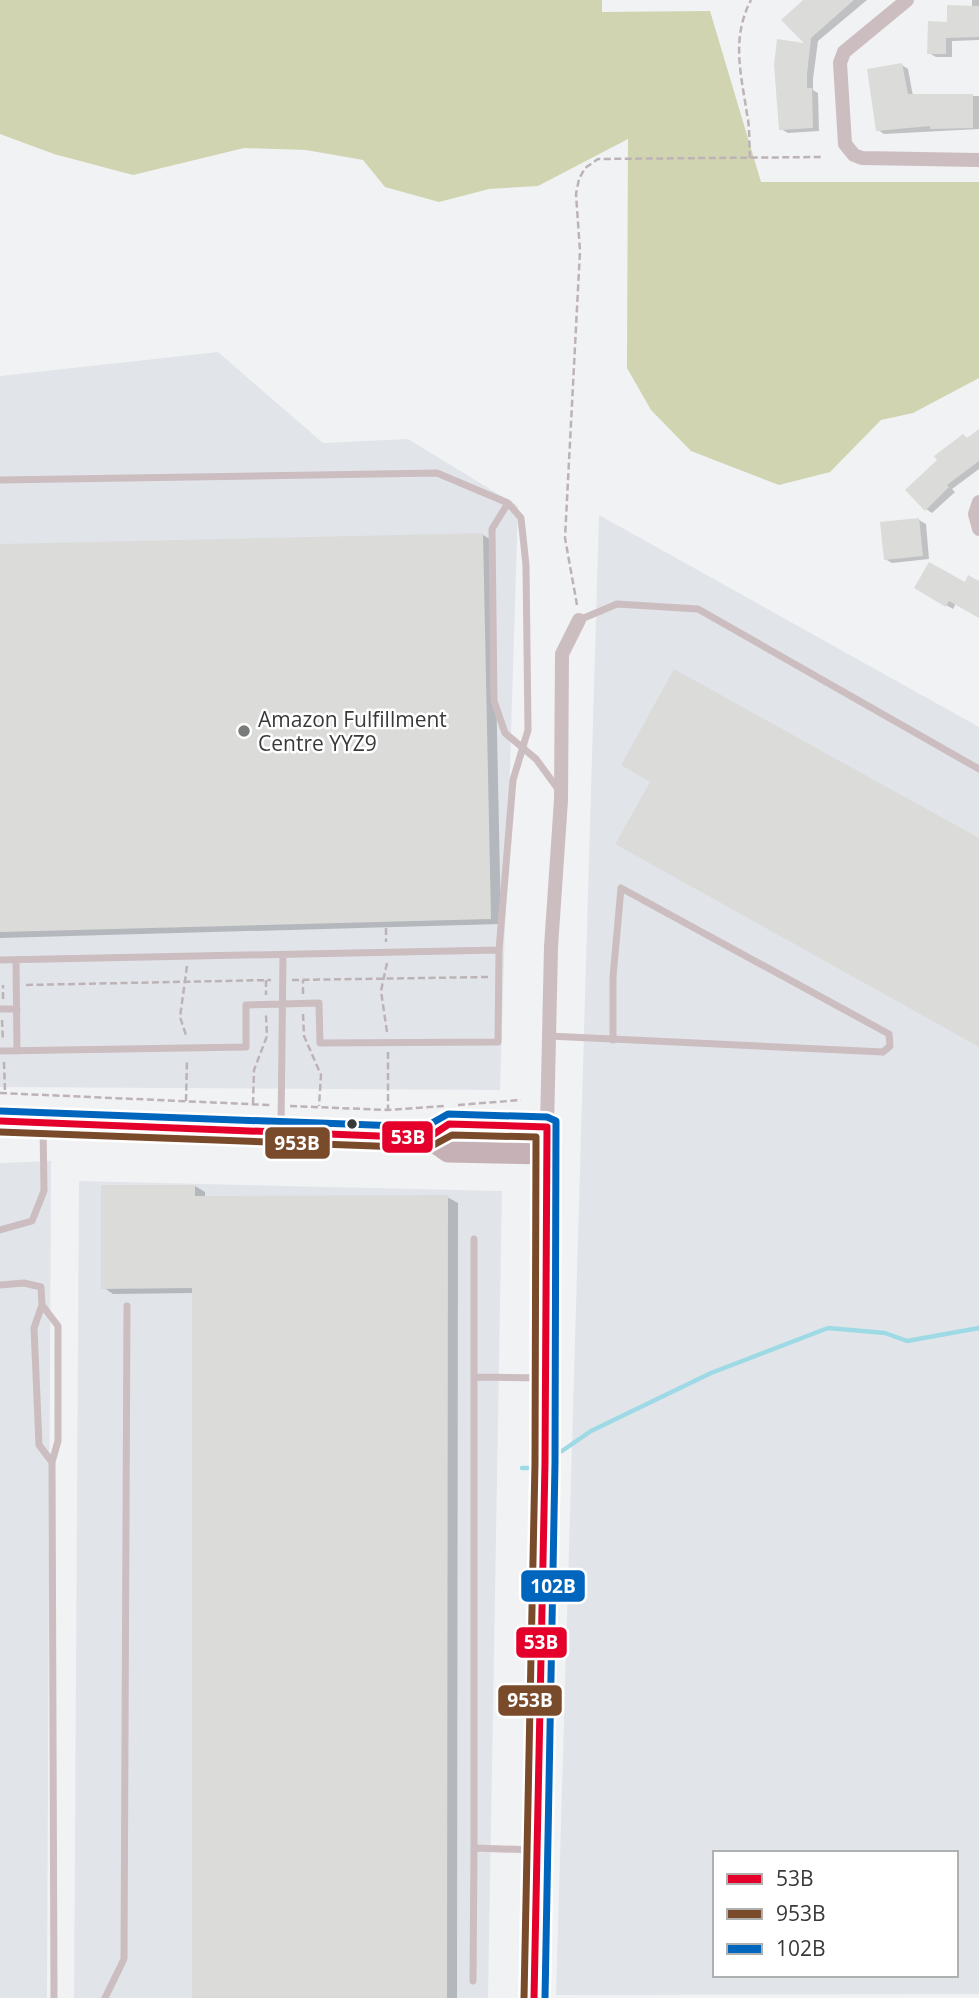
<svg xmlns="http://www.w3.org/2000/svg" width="979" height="1998" font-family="'Open Sans',sans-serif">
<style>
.built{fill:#e1e5ea;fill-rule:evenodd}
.forest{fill:#d0d4b0}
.shadow{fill:#0003}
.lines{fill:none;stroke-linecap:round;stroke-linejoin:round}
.stream{stroke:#9edae5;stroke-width:4.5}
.building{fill:#dbdbda}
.path{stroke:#bdb3b6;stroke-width:2.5;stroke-dasharray:7 3.5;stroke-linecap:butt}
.service{stroke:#ccbdc0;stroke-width:7}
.minor{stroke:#ccbdc0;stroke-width:14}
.tertiary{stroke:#ccbdc0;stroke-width:18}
.secondary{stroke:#c5b1b6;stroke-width:21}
.bus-1-casing{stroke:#fff;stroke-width:12}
.bus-2-casing{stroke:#fff;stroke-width:12}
.bus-3-casing{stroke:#fff;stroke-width:12}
.bus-1{stroke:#e4002b;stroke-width:7}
.bus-2{stroke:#7a4b2a;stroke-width:7}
.bus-3{stroke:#0065bd;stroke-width:7}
.poi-dot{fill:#797a7a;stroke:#fff;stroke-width:2.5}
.bus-dot{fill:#383939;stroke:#fff;stroke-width:2.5}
.labels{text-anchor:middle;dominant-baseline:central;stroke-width:5;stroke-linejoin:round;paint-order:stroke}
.poi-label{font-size:21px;fill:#383939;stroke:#fff;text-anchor:start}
.line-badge{stroke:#fff;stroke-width:2.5}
.badge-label{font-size:19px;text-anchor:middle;font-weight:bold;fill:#fff}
</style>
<rect width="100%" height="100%" fill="#f1f2f3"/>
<!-- built -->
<path class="built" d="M 218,352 L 323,443 L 408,439 L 518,506 L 500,1090 L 0,1087 L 0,376 Z
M 599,515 L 979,727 L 979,1994 L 556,1995 ZM 715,1853 L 956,1853 L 956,1975 L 715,1975 Z
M 51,1161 L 47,1998 L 0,1998 L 0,1163 Z
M 79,1181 L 502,1191 L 488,1998 L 74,1998 Z"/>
<!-- forest -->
<path class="forest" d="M 0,0 L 602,0 L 602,12 L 710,11 L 761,182 L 979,182 L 979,378 L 913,413 L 881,420 L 830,472 L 779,485 L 691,451 L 651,410 L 627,368 L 628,139 L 538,186 L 489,189 L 439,202 L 385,187 L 363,160 L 306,150 L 244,148 L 133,175 L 54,154 L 0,134 Z"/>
<!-- shadow -->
<path class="shadow" d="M 807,0 L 867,0 L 818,41 L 813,79 L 813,90 L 818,93 L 819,131 L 788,133 L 781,129 L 808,45 Z
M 972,0 L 979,0 L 979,40 L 952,41 L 952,57 L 936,57 L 929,53 L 949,23 L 972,7 Z
M 902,65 L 908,69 L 913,96 L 979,96 L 979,129 L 884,134 L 878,130 Z
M 979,432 L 979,469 L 952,489 L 955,492 L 932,513 L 926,509 L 963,436 L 969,439 Z
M 919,520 L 926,524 L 929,559 L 892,563 L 885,559 Z
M 483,535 L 493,541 L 501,924 L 0,938 L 0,546 Z
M 979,583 L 979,617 L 956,603 L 953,609 L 916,588 Z
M 195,1186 L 205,1192 L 205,1197 L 447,1197 L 458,1203 L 457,1998 L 194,1998 L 194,1293 L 113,1294 L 103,1287 Z"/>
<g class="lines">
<!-- stream -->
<path class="stream" d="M 562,1451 L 591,1431 L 711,1373 L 828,1328 L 885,1333 L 907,1341 L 979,1328
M 522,1468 L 538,1468"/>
</g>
<!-- building -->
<path class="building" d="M 803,0 L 854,0 L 811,38 L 807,74 L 807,88 L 812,88 L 813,128 L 779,130 L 774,65 L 777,39 L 804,43 L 781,20 Z
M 947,5 L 979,6 L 979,37 L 946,38 L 946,54 L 927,54 L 928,21 L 947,22 Z
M 902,63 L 908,94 L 973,94 L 973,128 L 930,129 L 930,126 L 876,131 L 867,69 Z
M 979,429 L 979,461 L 947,485 L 949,487 L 925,511 L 905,490 L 937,460 L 934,456 L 963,434 L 967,438 Z
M 919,518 L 923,556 L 884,560 L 880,522 Z
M 483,533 L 491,919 L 0,932 L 0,544 Z
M 929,562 L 965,582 L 968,575 L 979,581 L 979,618 L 949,601 L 946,607 L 914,588 Z
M 674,669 L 979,838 L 979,1047 L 615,844 L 650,782 L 621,765 Z
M 101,1185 L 195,1185 L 195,1196 L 448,1195 L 447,1998 L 192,1998 L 192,1288 L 101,1289 Z"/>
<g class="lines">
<!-- path -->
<path class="path" d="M 750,158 C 749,143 750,128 747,114 C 741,74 731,38 751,0
M 577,605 L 565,538 L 580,251 L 576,194 L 579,179 L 585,168 L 598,159 L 824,157
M 386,928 L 386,942
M 387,963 L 381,991 L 387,1032
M 187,966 L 180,1017 L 187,1038
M 266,980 L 266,995
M 292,980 L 488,977
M 26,985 L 271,980
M 303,994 L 303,980
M 3,999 L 3,985
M 303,1014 L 304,1036 L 321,1075 L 319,1106
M 2,1020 L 3,1041
M 388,1052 L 388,1109
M 4,1062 L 5,1093
M 0,1093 L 270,1105
M 186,1101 L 187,1059
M 253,1104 L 254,1070 L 267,1036 L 266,1015
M 458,1105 L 521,1100
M 290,1106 L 388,1110 L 445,1106"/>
<!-- service -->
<path class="service" d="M 0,480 L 437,473 L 508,503 L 521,518 L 526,565 L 528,730 L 513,780 L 499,950 L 498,1042 L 320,1043 L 319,1003 L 246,1005 L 246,1047 L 0,1051
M 508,503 L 492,529 L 494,701 L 505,733 L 536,759 L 558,789
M 579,620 L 617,604 L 698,609 L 979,769
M 0,960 L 499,950
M 16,960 L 17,1051
M 0,1009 L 17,1009
M 549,1036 L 883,1052 L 890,1046 L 889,1034 L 621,888 L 613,977 L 613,1040
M 281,1128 L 283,955
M 0,1230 L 32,1221 L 44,1191 L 43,1126
M 474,1239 L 474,1848
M 0,1285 L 24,1283 L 41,1287 L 42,1305 L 34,1328 L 39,1445 L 52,1462 L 58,1441 L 58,1326 L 42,1305
M 474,1377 L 543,1378
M 52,1462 L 54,1998
M 473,1981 L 474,1848 L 535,1850
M 105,1998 L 124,1959 L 127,1306"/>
<!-- minor -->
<path class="minor" d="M 907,0 L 844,52 L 840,63 L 845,144 L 854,155 L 862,158 L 979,160
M 979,502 L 975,514 L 979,529
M 547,1127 L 551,947 L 561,800 L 562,654 L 579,620"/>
<!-- tertiary -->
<path class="tertiary" d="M 534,1998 L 545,1463 L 547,1127"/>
<!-- secondary -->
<path class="secondary" d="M 0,1121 L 428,1138 L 448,1152 L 546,1154
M 428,1138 L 449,1124 L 547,1127"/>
<defs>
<path id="bus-1" d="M 0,1121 L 428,1138 L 449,1124 L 547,1127 L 545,1463 L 534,1998"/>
<path id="bus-2" d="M 0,1132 L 428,1148 L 452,1135 L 536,1137 L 535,1463 L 524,1998"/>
<path id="bus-3" d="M 0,1111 L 425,1127 L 448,1114 L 547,1117 L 556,1121 L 555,1463 L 545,1998"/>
</defs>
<!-- bus-1 casing -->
<use href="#bus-1" class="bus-1-casing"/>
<!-- bus-2 casing -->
<use href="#bus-2" class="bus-2-casing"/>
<!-- bus-3 casing -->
<use href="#bus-3" class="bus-3-casing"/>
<!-- bus-1 -->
<use href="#bus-1" class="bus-1"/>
<!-- bus-2 -->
<use href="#bus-2" class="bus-2"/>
<!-- bus-3 -->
<use href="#bus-3" class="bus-3"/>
</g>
<!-- markers -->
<circle class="poi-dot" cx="244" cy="731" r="7"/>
<circle class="bus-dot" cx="352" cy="1124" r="6"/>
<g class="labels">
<!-- poi labels -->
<g class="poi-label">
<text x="258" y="719">Amazon Fulfillment<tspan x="258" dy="24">Centre YYZ9</tspan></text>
</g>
</g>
<g class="line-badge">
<rect x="381" y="1120" width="53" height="34" rx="7" fill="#e4002b"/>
<rect x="264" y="1126" width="67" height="34" rx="7" fill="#7a4b2a"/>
<rect x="520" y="1569" width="66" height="34" rx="7" fill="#0065bd"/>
<rect x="515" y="1626" width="53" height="33" rx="7" fill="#e4002b"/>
<rect x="497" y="1684" width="66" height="33" rx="7" fill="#7a4b2a"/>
</g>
<g class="badge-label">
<text x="408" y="1144">53B</text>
<text x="297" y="1150">953B</text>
<text x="553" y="1593">102B</text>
<text x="541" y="1649">53B</text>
<text x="530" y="1707">953B</text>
</g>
<!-- legend -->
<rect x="713" y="1851" width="245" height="126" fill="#ffffff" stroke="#afb0b0" stroke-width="2"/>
<rect x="727" y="1874" width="35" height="10" fill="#e4002b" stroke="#afb0b0" stroke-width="2"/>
<text x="776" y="1886" font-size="21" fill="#383939">53B</text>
<rect x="727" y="1909" width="35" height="10" fill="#7a4b2a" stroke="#afb0b0" stroke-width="2"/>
<text x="776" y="1921" font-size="21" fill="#383939">953B</text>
<rect x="727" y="1944" width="35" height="10" fill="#0065bd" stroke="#afb0b0" stroke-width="2"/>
<text x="776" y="1956" font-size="21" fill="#383939">102B</text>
</svg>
